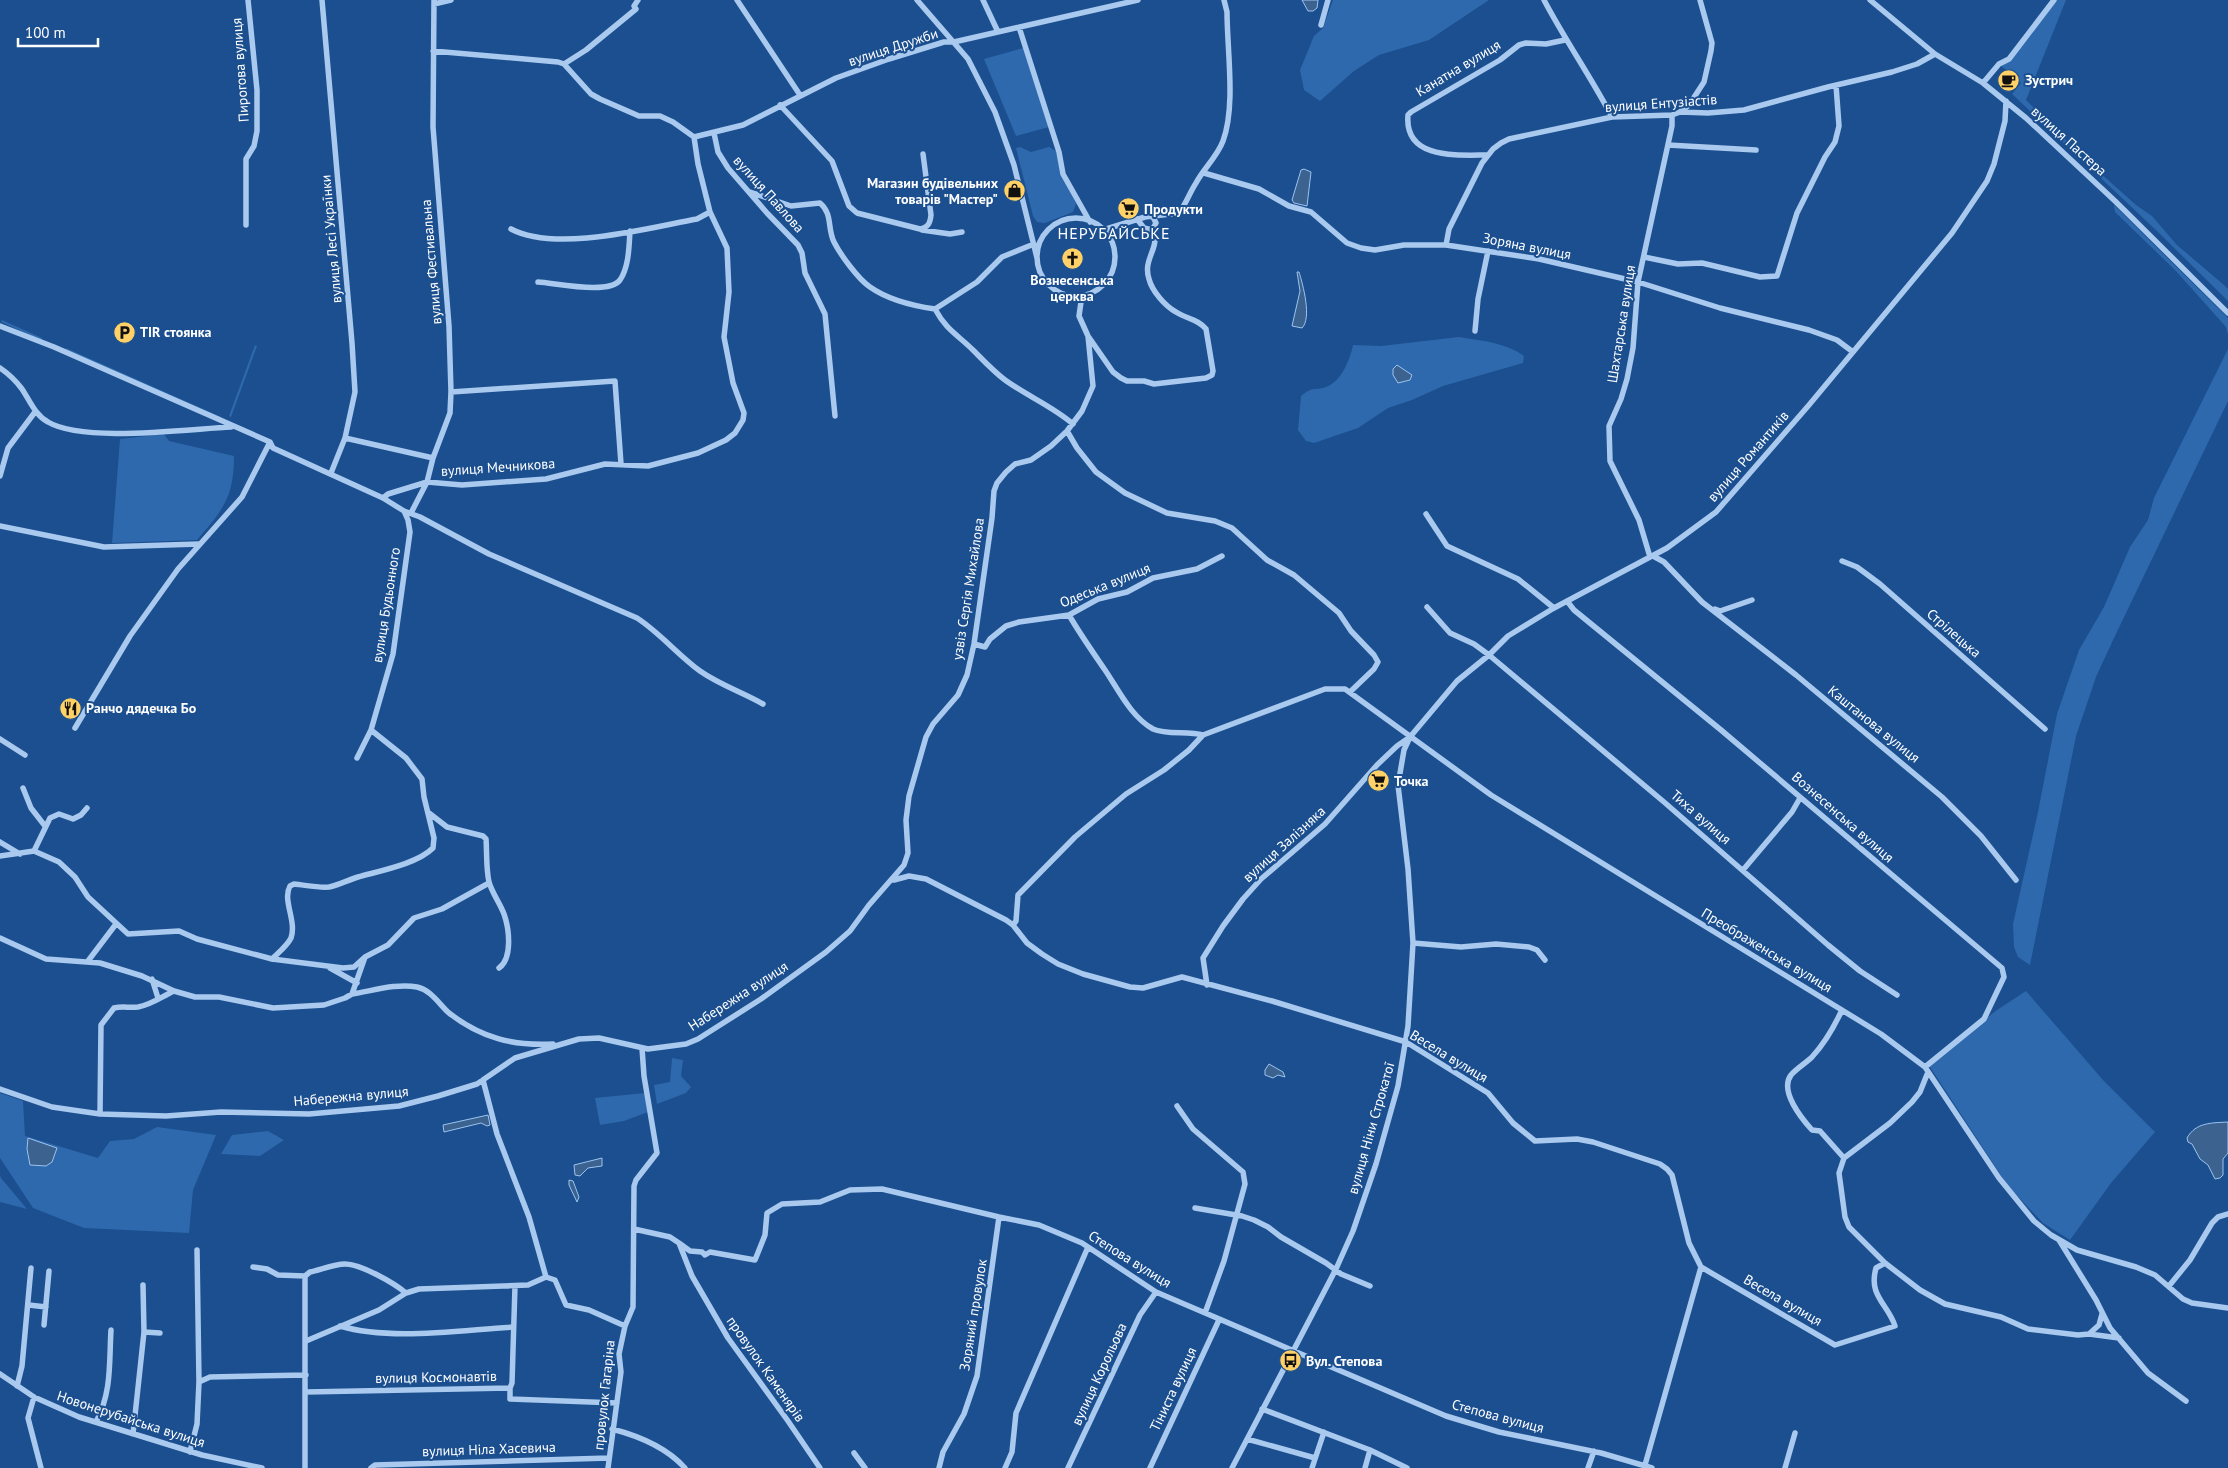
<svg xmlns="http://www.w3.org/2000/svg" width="2228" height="1468" font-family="'PT Sans',sans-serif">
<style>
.green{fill:#2e69ad}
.water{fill:#3c6290;stroke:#9cc4f0}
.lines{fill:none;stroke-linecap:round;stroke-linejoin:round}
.minor{stroke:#a9c9ee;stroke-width:5.5}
.labels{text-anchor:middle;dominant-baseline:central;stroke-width:4;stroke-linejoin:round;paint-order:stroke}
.street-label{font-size:14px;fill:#fff;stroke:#1b4f8f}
.poi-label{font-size:14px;font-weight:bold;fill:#fff;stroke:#1b4f8f;text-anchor:start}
.quarter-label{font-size:16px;letter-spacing:1px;fill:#fff;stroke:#1b4f8f}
</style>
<rect width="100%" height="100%" fill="#1b4f8f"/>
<!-- green -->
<path class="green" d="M 1333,0 L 1489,0 L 1429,40 L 1379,55 L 1354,71 L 1320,101 L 1304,90 L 1300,70 L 1314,36 L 1323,28 Z
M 2054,0 L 2066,0 L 2026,100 L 2089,163 L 2136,205 L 2152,216 L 2177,245 L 2224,285 L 2228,289 L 2228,301 L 2159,233 L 2012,94 L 2021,83 L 1999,64 L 2009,59 Z
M 1023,48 L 1049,127 L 1016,136 L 984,59 Z
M 1020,147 L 1031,152 L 1049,147 L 1056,151 L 1076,204 L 1073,212 L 1045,223 L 1037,222 L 1033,216 L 1016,148 Z
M 2114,205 L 2228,318 L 2228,335 L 2226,327 L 2175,270 L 2115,212 Z
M 2,320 L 42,338 L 41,340 L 1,322 Z
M 1459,337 C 1481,341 1505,342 1524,356 L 1523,363 L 1443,386 L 1412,400 L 1388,408 L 1358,428 L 1314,443 L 1306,441 L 1298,430 L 1301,396 C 1313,386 1314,391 1326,387 C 1342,381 1350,359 1353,345 L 1381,346 Z
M 255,345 L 257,346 L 231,417 L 229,416 Z
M 66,348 L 221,417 L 221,418 L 66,350 Z
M 2228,349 L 2228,401 L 2114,638 L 2096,677 L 2076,736 L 2030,965 L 2018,957 L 2014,947 L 2013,924 L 2038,812 L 2057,714 L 2079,650 L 2104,607 L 2130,547 L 2148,520 L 2154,498 Z
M 164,434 L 169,441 L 234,456 C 234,497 223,510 197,540 L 112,543 L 120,439 Z
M 2026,991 L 2103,1080 L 2155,1132 L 2111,1183 L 2070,1240 L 2043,1223 L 2008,1186 L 1928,1064 L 1997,1010 Z
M 672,1058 L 683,1060 L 681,1076 L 691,1087 L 686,1093 L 657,1104 L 654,1085 L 670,1082 Z
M 0,1093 L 23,1101 L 25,1136 L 98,1158 L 110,1141 L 134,1139 L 157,1127 L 216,1135 L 193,1190 L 189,1233 L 84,1228 L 33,1208 L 0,1158 Z
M 645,1093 L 648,1112 L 624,1121 L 600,1125 L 595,1098 Z
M 268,1131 L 284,1140 L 260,1156 L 221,1154 L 232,1135 Z
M 0,1175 L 1,1178 L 27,1209 L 0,1202 Z"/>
<!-- water -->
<path class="water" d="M 1302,0 L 1318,0 L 1317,8 L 1313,11 L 1308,11 Z
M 1304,169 L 1311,172 L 1307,206 L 1294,203 L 1292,200 L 1301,170 Z
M 1297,272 L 1299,272 C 1303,285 1312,318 1302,328 L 1292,326 L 1300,291 Z
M 1397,365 L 1412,375 L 1410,380 L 1398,383 L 1393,375 L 1393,369 Z
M 1269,1064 L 1283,1072 L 1285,1077 L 1278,1075 L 1273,1078 L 1265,1075 L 1265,1070 Z
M 488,1115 L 490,1125 L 487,1126 L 481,1123 L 444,1132 L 443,1125 Z
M 2228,1122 L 2228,1153 L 2223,1159 L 2223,1175 L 2220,1178 L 2215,1179 L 2208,1165 L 2200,1159 L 2192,1144 L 2188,1142 L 2187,1138 C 2196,1122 2212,1123 2228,1122 Z
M 28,1138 L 57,1148 L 52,1162 L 46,1166 L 30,1165 L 27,1149 Z
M 602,1158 L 602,1166 L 588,1168 L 580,1176 L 575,1175 L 574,1165 Z
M 569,1180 L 573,1181 L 579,1197 L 577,1202 L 569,1185 Z"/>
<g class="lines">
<!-- minor -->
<path class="minor" d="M 322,0 L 352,343 L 355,392 L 345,438 L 331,473
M 737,0 L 800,95
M 917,0 L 968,59 L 995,112 L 1014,165 L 1037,258
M 983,0 L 998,32
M 1544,0 C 1565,40 1591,77 1612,117
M 1870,0 L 1935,54 L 1983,83 L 2026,118 L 2115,201 L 2228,313
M 434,4 L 451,0
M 1321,25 L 1328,0
M 1019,27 L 1059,152 L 1063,174 L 1090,222
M 433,51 L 558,62 L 564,64 L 591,94 L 600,99 L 639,116 L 660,116 L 673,122 L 694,137
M 564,64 L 586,50 L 636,9 L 634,6 L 638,0
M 1983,83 L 1999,64 L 2009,59 L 2054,0
M 780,105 L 832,161 L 849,206 L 857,213 L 920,229 C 928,227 930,224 931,215 L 923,154
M 1680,112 L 1689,105 L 1704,82 L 1711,51 L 1712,43 L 1700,0
M 714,133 L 718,152 L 728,168 L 767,213 L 798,245 L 802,253 L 805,273 L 825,314 L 835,416
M 694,137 L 743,125 L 836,78 L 889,59 L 944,42 L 954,42 L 1138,0
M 1668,145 L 1756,150
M 1488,155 C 1458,155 1404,160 1408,115 L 1411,112 L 1500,60 L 1519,45 L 1526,43 L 1546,44 L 1565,40
M 1204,173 L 1259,189 L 1289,206 L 1311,212 L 1347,243 L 1361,248 L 1375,250 L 1404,245 L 1446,245 L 1539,259 L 1638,282 L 1720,308 L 1809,330 L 1837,340 L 1853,352
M 750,192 L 791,206 L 820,203 C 833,214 827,228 834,242 C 840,254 858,279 870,287 C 887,299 914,306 935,309 C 947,331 957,334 974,351 C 984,361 993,371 1005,380 C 1027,396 1052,406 1073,424
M1037 257a39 39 0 1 1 78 0a39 39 0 1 1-78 0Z
M 1137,219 L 1144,228 L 1152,230
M 246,225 L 246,159 L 254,146 L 257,131 L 257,90 L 248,0
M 511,229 C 556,253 648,228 697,219 L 710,212
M 922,230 L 950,234 L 962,232
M 1103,230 L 1145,217 L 1179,213 C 1186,204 1190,192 1196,183 C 1204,168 1217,157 1223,141 C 1236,106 1227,50 1227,12 L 1224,0
M 1152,230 L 1156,223 L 1153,217
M 1446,245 L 1449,229 L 1482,163 L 1493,149 L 1501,143 L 1509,139 L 1612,117 L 1672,115 L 1680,112 L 1708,113 L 1744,110 L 1828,87 L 1892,72 L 1917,64 L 1935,54
M 1644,257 L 1678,264 L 1702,263 L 1760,277 L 1777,276 L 1797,213 L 1825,157 L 1835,142 L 1839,126 L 1836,85
M 538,282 C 556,283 609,295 620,280 C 629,267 629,246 630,231
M 1082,295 L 1079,316 L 1088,336 L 1113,372 L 1121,378 L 1127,381 L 1144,381 L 1154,384 L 1206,378 L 1212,375 L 1213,371 L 1206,329 C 1198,319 1187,319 1176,312 C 1165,306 1152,291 1149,279 C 1142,258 1162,247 1152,230
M 935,309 L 977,282 L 1002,257 L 1034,244
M 0,326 L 54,347 L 270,442 L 273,448 L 383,498 L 404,511 L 420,517 L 489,554 L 637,618 C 660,633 678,655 700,671 C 720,685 742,692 763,704
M 1475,331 L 1478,299 L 1488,251
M 0,368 C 9,374 16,381 22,389 C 30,401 35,415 48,422 C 83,443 188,429 231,427
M 451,392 L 615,381 L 621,464
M 1067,431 L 1077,448 L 1096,472 L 1125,493 L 1167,513 L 1215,521 L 1232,528 L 1267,560 L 1294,575 L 1339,613 L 1351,631 L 1374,655 L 1378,662 L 1374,669 L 1351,691
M 345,438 L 433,458
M 0,476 L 8,448 L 35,412
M 383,498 L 388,494 L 427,482 L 462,485 L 546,479 L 605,464 L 648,466 L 698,453 L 726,440 L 735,433 L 743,420 L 744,413 L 733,383 L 724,337 L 729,292 L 727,248 L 710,212 L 698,164 L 694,137
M 411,513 L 427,482 L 433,458 L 450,413 L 451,392 L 449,326 L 433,127 L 434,0
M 1426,514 L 1447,546 L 1518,579 L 1554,608
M 0,526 L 104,547 L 199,544
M 1653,556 L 1664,562 L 1702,602 L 1796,675 L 1942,797 L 1981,836 L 2016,880
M 1650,557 L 1639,520 L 1610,461 L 1609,426 L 1621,399 L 1627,379 L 1633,348 L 1638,282 L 1672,126 L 1672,115
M 1842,561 L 1857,567 L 1880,584 L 2045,729
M 1567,601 L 1574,610 L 1721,730 L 2002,968 L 2004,977 L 1984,1019 L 1925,1067
M 1427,607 L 1450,633 L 1474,644 L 1489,655 L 1664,802 L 1828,945 L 1860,971 L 1897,995
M 1715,609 L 1720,611 L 1752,600
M 1069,615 C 1080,634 1092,651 1105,670 C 1118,689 1131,717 1153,729 C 1166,735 1188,731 1203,735
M 974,644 L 985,647 L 990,639 L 1006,626 L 1019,622 L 1069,615 L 1098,599 L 1127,592 L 1153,578 L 1197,569 L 1222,556
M 75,728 L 130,636 L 178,569 L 242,497 L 270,442
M 0,739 L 25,755
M 357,758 L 371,730 L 393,654 L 410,532 L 408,520 L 404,511
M 23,788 L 31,808 L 45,826
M 429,813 L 447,827 L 483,836 L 486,839 C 487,853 486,869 489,882 C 492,893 500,903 504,914 C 509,928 513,958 499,968
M 0,842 L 20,854
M 34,851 L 50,818 L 59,814 L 73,819 L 81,815 L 87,808
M 0,856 L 34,851 L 59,862 L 75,877 L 88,897 L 128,934 L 179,931 L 197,939 L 272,959 L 343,968 L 354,967 L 365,957 L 388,945 L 414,918 L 442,909 L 489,883
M 1743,870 L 1792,812 L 1800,798
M 894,880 L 909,876 L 926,879 L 1006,920 L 1013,925 L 1027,943 L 1042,954 L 1058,964 L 1083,974 L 1130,987 L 1143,988 L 1182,977 L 1272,1001 L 1406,1042 L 1488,1093 L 1513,1123 L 1535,1141 L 1577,1139 L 1593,1142 L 1660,1164 L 1667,1169 L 1672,1175 L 1689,1243 L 1701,1267 L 1835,1345 L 1895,1326 C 1888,1304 1868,1296 1876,1268 L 1885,1263 L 1920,1290 L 1945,1304 L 2001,1317 L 2028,1329 L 2078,1335 L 2089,1334 L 2099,1325 L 2102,1314
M 1013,925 L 1016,921 L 1018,895 L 1075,837 L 1126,794 L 1164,770 L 1189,750 L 1203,735 L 1325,689 L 1345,689 L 1491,795 L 1881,1034 L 1925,1067 L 1999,1178 L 2034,1221 L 2051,1235 L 2077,1250 L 2136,1267 L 2155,1275 L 2183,1299 L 2192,1303 L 2228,1308
M 0,938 L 46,959 L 100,963 L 142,976 L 174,991 L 195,997 L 219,997 L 273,1008 L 324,1005 L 345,998 L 352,994 L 365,957
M 1413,943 L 1461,947 L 1496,944 L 1529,947 L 1537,950 L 1545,960
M 272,959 C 278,953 287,946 291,938 C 297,921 282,900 290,886 L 294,884 C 305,885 318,888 329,887 C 339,885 348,880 358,877 C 379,871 417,864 433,848 L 434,838 L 424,797 L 422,779 L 406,758 L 371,730
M 88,961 L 116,924
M 330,968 L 357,983
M 152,979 L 158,998
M 1207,985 L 1203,958 L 1223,926 L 1243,899 L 1261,879 L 1325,824 L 1377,765 L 1397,746 L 1410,737
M 352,994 C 372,991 397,983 417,987 C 431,990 439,1004 449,1013 C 481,1038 513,1046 553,1044
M 1842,1010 C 1834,1027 1824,1044 1812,1057 C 1806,1063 1797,1068 1791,1075 C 1779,1091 1802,1119 1812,1130 L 1820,1131 L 1844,1158
M 483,1080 L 497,1134 L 529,1217 L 546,1277
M 0,1089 L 52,1107 L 100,1114 L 166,1116 L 221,1112 L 309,1114 L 399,1106 L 438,1096 L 477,1084 L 515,1058 L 579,1039 L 599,1038 L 648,1049 L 686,1044 L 698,1039 L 761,999 L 826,952 L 850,931 L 869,905 L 904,865 L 908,853 L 906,820 L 909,796 L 926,737 L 933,724 L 958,695 L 967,675 L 974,644 L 992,518 L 994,491 L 997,483 L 1006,472 L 1015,464 L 1031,460 L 1051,446 L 1067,431 L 1082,411 L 1093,386 L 1088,336
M 1177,1106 L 1193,1129 L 1243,1172 L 1245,1184 L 1224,1261 L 1205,1313
M 100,1114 L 101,1025 L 114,1008 C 122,1006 129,1008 138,1007 C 151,1005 161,997 174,991
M 1195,1208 L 1242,1216 L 1254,1220 L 1268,1227 L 1281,1237 L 1326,1263 L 1341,1274 L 1370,1286
M 634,1229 L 670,1237 L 679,1243 L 692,1276 L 728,1338 L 788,1421 L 820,1468
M 2059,1240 L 2096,1300 L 2110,1328 L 2148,1373 L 2186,1401
M 679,1243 L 690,1251 L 702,1252 L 705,1255 L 710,1252 L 755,1260 L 765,1235 L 767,1213 L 782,1204 L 820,1202 L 850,1190 L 882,1189 L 999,1217 L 1039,1225 L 1082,1243 L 1156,1292 L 1446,1416 L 1499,1432 L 1601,1453 L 1652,1468
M 1885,1263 L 1849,1227 L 1845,1217 L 1839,1173 L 1844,1158 L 1890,1123 L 1912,1102 L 1920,1092 L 1928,1072
M 253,1267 L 267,1269 L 278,1275 L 305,1276 L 310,1272 C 320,1270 334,1264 345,1264 C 361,1264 394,1283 406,1293
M 2169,1286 L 2190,1260 L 2212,1223 L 2218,1217 L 2228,1214
M 29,1305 L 46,1307
M 44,1325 L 49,1271
M 340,1326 C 390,1341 460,1330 513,1327
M 144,1332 L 160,1333
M 2089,1334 L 2119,1338
M 306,1341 L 379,1310 L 406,1293 L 419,1289 L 528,1285 L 546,1277 L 555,1280 L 566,1305 L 589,1310 L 625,1326
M 0,1374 L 34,1397 L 79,1417 L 202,1455 L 262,1468
M 199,1382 L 210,1377 L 306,1375
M 17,1386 L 22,1366 L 31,1268
M 510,1388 L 512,1383 L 515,1286
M 306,1392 L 510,1388 L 510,1399 L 617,1403
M 34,1397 L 28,1418 L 41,1468
M 1262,1409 L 1370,1450 L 1407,1468
M 96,1422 C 112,1392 109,1363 111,1330
M 612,1429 C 639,1436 666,1447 685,1468
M 133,1434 L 144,1332 L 143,1285
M 1247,1439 L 1315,1458
M 190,1452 L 197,1424 L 199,1382 L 197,1250
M 854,1453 L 865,1468
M 1645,1465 L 1701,1267
M 305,1468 L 305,1276
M 371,1468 L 375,1465 L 609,1458
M 608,1468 L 621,1372 L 619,1354 L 625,1326 L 633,1307 L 634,1186 L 636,1180 L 657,1153 L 644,1076 L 642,1048
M 939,1468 L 943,1452 L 964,1414 L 977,1376 L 999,1217
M 1005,1468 L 1012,1452 L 1016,1413 L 1088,1247
M 1068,1468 L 1140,1315 L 1156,1292
M 1150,1468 L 1219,1320
M 1232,1468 L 1336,1269 L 1353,1231 L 1376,1164 L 1398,1086 L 1408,1026 L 1413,943 L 1408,869 L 1398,785 L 1404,750 L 1410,737 L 1457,681 L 1489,655 L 1508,636 L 1554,608 L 1667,548 L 1716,512 L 1809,405 L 1952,233 L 1987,181 L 1994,164 L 2005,121 L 2006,101
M 1312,1468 L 1324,1432
M 1365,1468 L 1370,1450
M 1588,1468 L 1594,1451
M 1785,1468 L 1795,1433"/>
</g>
<!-- icons -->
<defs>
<symbol id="cafe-disc" viewBox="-11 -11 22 22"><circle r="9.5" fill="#ffd166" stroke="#1b4f8f"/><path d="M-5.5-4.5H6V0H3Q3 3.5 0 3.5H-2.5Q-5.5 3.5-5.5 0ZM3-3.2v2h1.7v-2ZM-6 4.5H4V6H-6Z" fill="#111"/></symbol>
<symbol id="shop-disc" viewBox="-11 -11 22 22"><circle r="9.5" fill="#ffd166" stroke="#1b4f8f"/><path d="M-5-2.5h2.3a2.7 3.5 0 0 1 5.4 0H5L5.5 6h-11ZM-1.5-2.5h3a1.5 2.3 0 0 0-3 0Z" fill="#111"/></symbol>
<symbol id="supermarket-disc" viewBox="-11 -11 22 22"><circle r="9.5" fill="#ffd166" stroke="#1b4f8f"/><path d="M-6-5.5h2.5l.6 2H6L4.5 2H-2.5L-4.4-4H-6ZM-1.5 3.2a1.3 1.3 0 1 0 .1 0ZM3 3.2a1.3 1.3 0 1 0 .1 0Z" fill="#111"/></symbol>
<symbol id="church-disc" viewBox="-11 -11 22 22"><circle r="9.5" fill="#ffd166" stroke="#1b4f8f"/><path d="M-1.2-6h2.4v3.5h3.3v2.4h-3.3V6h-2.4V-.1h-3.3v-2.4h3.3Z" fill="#111"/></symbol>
<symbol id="parking-disc" viewBox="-11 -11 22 22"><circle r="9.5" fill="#ffd166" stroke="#1b4f8f"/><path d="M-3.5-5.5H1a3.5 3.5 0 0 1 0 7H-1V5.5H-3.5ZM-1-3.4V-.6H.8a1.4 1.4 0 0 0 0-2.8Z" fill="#111"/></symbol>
<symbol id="restaurant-disc" viewBox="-11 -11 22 22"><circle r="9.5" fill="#ffd166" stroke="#1b4f8f"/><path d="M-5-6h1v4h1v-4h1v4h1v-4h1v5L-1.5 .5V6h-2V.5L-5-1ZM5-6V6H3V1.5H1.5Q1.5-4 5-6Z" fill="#111"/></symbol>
<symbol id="bus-disc" viewBox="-11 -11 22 22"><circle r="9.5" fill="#ffd166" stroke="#1b4f8f"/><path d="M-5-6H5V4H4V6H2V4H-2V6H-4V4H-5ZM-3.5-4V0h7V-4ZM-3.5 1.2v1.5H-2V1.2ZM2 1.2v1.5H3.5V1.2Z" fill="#111"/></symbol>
</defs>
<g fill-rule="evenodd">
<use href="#cafe-disc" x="1996" y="68" width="25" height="25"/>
<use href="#shop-disc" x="1002" y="178" width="25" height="25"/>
<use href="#supermarket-disc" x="1116" y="196" width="25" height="25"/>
<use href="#church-disc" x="1060" y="246" width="25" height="25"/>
<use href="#parking-disc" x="112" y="320" width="25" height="25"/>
<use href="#restaurant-disc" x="58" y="696" width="25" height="25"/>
<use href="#supermarket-disc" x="1366" y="768" width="25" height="25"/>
<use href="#bus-disc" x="1278" y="1348" width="25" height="25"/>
</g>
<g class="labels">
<!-- street labels -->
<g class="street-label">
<text transform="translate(893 47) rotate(-18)">вулиця Дружби</text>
<text transform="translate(1458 68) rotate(-31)">Канатна вулиця</text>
<text transform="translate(240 70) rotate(-94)">Пирогова вулиця</text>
<text transform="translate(1661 103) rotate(-4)">вулиця Ентузіастів</text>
<text transform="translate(2069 141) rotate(42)">вулиця Пастера</text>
<text transform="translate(769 194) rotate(48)">вулиця Павлова</text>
<text transform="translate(331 239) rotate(-95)">вулиця Лесі Українки</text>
<text transform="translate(1527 246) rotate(11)">Зоряна вулиця</text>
<text transform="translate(431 262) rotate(-95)">вулиця Фестивальна</text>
<text transform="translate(1621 324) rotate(-81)">Шахтарська вулиця</text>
<text transform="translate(1748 456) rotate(-49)">вулиця Романтиків</text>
<text transform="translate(498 467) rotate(-4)">вулиця Мечникова</text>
<text transform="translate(1105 585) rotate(-22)">Одеська вулиця</text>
<text transform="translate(968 589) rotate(-81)">узвіз Сергія Михайлова</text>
<text transform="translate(386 605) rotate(-81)">вулиця Будьонного</text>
<text transform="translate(1954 633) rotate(41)">Стрілецька</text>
<text transform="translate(1874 724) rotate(39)">Каштанова вулиця</text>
<text transform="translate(1701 817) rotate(41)">Тиха вулиця</text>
<text transform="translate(1843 817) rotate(41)">Вознесенська вулиця</text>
<text transform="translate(1284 844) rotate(-42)">вулиця Залізняка</text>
<text transform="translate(1767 950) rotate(31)">Преображенська вулиця</text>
<text transform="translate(738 996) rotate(-33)">Набережна вулиця</text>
<text transform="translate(1449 1056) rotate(31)">Весела вулиця</text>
<text transform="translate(351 1096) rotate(-5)">Набережна вулиця</text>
<text transform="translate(1371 1128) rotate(-74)">вулиця Ніни Строкатої</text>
<text transform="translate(1130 1259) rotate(32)">Степова вулиця</text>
<text transform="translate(1783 1300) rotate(30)">Весела вулиця</text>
<text transform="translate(973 1315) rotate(-81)">Зоряний провулок</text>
<text transform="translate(766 1369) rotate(55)">провулок Каменярів</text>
<text transform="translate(1099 1374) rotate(-65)">вулиця Корольова</text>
<text transform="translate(436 1377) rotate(-1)">вулиця Космонавтів</text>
<text transform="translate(1173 1389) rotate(-65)">Тіниста вулиця</text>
<text transform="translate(604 1395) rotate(-84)">провулок Гагаріна</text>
<text transform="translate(1498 1416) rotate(15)">Степова вулиця</text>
<text transform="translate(131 1419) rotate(18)">Новонерубайська вулиця</text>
<text transform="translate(489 1449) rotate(-2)">вулиця Ніла Хасевича</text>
</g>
<!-- poi labels -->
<g class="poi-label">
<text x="2025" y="80">Зустрич</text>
<text x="998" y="183" text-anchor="end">Магазин будівельних<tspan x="998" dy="16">товарів "Мастер"</tspan></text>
<text x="1144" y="209">Продукти</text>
<text x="1072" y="280" text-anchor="middle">Вознесенська<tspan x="1072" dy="16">церква</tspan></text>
<text x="140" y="332">TIR стоянка</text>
<text x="86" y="708">Ранчо дядечка Бо</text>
<text x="1394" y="781">Точка</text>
<text x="1306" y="1361">Вул. Степова</text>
</g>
<!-- quarter labels -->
<g class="quarter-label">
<text x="1114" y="233">НЕРУБАЙСЬКЕ</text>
</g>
</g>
<!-- scale -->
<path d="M18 38v8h80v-8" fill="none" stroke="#ffffff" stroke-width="2.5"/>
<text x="25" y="38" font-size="15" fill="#ffffff" stroke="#1b4f8f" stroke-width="4" paint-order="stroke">100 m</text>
</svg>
